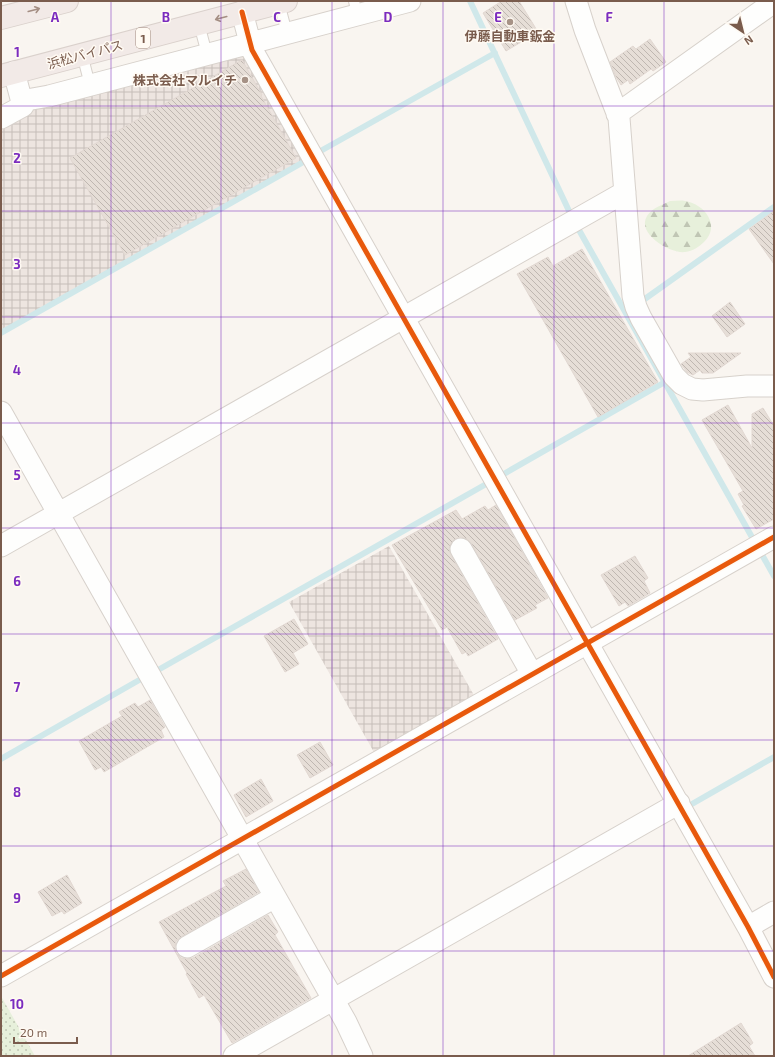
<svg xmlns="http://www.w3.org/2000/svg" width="775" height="1057" font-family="'Exo 2','Noto Sans JP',sans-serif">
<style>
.industrial{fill:url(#industrial-grid)}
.forest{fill:url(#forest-firs)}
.park{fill:url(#park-dots)}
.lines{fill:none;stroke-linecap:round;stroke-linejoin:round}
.stream{stroke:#d0e8ea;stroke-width:6}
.building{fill:url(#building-back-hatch);stroke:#e2d8d2}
.lane-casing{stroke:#d7d1cb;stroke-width:12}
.street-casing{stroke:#d7d1cb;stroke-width:23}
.highway-casing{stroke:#dad1cc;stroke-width:24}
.lane{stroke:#fefefd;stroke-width:10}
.street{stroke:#fefefd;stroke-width:21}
.highway{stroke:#f2eae7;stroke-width:22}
.cycleway-casing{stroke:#fffaf3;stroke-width:8}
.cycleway{stroke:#e8590c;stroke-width:5}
.oneway{stroke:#a48e83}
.grid{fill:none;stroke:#7b2cbf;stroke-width:1;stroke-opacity:0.55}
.poi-dot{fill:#a69286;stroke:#fffaf3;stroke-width:1.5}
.labels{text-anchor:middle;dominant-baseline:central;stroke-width:3;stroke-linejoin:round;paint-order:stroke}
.shield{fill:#fffaf3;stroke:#a28b7f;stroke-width:1}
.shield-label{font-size:12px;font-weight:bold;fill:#7a5c4d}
.poi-label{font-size:13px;font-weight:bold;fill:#7a5c4d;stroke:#fffaf3}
.street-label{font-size:13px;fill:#7a5c4d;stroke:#fffaf3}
.grid-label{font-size:13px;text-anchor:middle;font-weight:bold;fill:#7b2cbf;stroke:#fffaf3;stroke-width:3;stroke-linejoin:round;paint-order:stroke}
</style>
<defs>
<pattern id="industrial-grid" width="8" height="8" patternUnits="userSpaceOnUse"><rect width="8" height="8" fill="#ede5e0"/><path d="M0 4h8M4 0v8" fill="none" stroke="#c5bdb8"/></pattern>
<pattern id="forest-firs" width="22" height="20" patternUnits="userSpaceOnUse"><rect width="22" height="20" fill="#e7f0db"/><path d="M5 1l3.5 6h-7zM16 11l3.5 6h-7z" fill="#c0c6b4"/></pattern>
<pattern id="park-dots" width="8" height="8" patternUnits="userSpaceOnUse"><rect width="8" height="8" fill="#e7f0db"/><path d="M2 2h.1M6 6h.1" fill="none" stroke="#c0c6b4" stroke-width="1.8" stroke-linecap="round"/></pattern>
<pattern id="building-back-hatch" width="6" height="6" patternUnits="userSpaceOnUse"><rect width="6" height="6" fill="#e6ded7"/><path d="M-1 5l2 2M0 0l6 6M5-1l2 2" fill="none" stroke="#bfb7b1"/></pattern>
</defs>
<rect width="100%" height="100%" fill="#f9f5f0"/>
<!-- industrial -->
<path class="industrial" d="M 245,51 L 306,158 L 1,331 L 1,126 L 35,106 Z
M 389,546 L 475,697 L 375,754 L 289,602 Z"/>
<!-- forest -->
<path class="forest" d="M 670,201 C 675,201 681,200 685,201 C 705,204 721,226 704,242 C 699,247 693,251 685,252 C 671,254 636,234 647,216 C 652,208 662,205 670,201 Z"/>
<!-- park -->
<path class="park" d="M 1,996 L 35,1056 L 1,1056 Z"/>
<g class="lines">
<!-- stream -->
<path class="stream" d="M 470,1 L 570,213
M 317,153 L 495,53
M 579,230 L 753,539
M 642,301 L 774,207
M 1,333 L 307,160
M 502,475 L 665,382
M 761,553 L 774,576
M 158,670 L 488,483
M 1,759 L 141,679
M 692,804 L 774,757"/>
</g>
<!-- building -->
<path class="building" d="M 502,1 L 519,1 L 538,32 L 506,51 L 483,13 Z
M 650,39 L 666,62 L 653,71 L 651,69 L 630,84 L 628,80 L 621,85 L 616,77 L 610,62 L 633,46 L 636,49 Z
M 242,60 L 262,95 L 261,96 L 296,158 L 125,255 L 70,158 Z
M 774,211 L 774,264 L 749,229 Z
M 582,249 L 658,382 L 598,417 L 517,274 L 548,257 L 553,266 Z
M 730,302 L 745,324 L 727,337 L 712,316 Z
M 688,353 L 741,353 L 713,373 L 702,373 L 700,370 L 693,375 L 687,372 L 681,364 L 691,357 Z
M 728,405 L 752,448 L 752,414 L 763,408 L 774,426 L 774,519 L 756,529 L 742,506 L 744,505 L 738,494 L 743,491 L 702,420 Z
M 496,505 L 548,598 L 535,605 L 537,608 L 515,620 L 471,543 L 467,539 L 461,537 L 455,539 L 451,543 L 449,549 L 451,555 L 498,639 L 468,656 L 466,652 L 462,654 L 447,627 L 442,630 L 392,545 L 456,510 L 462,519 L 485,506 L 488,510 Z
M 635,556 L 648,578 L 644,581 L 650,593 L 628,606 L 625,602 L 619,606 L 601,575 Z
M 294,619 L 308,644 L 293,653 L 299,664 L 285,672 L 264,636 Z
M 150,700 L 165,727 L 161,730 L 164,737 L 104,772 L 101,767 L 95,770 L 79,741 L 122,716 L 119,712 L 135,703 L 138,707 Z
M 320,742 L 333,765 L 310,778 L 297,755 Z
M 261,779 L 273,801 L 246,817 L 234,795 Z
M 246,869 L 259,892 L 181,937 L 176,941 L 175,947 L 176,953 L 181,958 L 187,959 L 193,958 L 268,915 L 278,932 L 275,935 L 311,998 L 232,1043 L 204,995 L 199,998 L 186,974 L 187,973 L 159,922 L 226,886 L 223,881 Z
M 67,875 L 82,903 L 64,914 L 62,911 L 52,916 L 38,892 Z
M 741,1023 L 753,1043 L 749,1046 L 755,1056 L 688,1056 Z"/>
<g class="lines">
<defs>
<path id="lane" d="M 354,1 L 357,15
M 279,3 L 287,33
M 199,24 L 207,54
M 82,54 L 90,85"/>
<path id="street" d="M 576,1 L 585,30 L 619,118 L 633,296 L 636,307 L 641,318 L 674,376 L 682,384 L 692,389 L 703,390 L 747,386 L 774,386
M 242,12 L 252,50 L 748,927 L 774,977
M 21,101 L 49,96 L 410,1
M 617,114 L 774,2
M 1,118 L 23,106 L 14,72
M 1,412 L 346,1022 L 362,1056
M 1,546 L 625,192
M 461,549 L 532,674
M 748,927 L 774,912
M 187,947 L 275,897
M 1,976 L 774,537
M 234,1056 L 679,803"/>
<path id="highway" d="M 1,18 L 67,1
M 1,76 L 286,1"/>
</defs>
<!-- lane casing -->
<use href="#lane" class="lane-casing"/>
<!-- street casing -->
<use href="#street" class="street-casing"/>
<!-- highway casing -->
<use href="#highway" class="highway-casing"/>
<!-- lane -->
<use href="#lane" class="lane"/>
<!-- street -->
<use href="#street" class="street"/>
<!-- highway -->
<use href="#highway" class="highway"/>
<defs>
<path id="cycleway" d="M 242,12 L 252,50 L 748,927 L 774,977
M 1,976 L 774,537"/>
</defs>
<!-- cycleway casing -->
<use href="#cycleway" class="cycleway-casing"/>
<!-- cycleway -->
<use href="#cycleway" class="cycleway"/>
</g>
<!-- one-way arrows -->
<defs><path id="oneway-shaft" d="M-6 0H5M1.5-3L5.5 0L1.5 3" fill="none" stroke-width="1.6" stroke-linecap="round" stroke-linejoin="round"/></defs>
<g class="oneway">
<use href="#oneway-shaft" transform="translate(34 10) rotate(-15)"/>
<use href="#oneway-shaft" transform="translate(221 18) rotate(165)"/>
</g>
<!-- grid -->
<path class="grid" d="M 111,1 L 111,1056M 221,1 L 221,1056M 332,1 L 332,1056M 443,1 L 443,1056M 554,1 L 554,1056M 664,1 L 664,1056M 1,106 L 774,106M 1,211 L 774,211M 1,317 L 774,317M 1,423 L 774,423M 1,528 L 774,528M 1,634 L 774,634M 1,740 L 774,740M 1,846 L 774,846M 1,951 L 774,951"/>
<!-- markers -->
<g class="poi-dot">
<circle cx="510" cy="22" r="4"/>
<circle cx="245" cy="80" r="4"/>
</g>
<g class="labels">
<!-- shield labels -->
<rect class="shield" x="136" y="28" width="14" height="20" rx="3"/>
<g class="shield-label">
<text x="143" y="38">1</text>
</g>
<!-- poi labels -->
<g class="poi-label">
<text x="510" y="36">伊藤自動車鈑金</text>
<text x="237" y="80" text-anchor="end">株式会社マルイチ</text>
</g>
<!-- street labels -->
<g class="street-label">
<text transform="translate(85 54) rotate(-15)">浜松バイパス</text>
</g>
</g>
<g class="grid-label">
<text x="55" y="22">A</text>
<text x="166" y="22">B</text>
<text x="277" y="22">C</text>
<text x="388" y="22">D</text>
<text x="498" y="22">E</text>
<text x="609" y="22">F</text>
<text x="17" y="57">1</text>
<text x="17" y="163">2</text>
<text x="17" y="269">3</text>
<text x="17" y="375">4</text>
<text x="17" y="480">5</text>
<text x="17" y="586">6</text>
<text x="17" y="692">7</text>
<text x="17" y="797">8</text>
<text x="17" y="903">9</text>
<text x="17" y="1009">10</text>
</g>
<!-- border -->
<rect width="775" height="1057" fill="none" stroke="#7a5c4d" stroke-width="4"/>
<!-- north arrow -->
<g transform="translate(743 32) rotate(145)" stroke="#fffaf3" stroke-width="3" paint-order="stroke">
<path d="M0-3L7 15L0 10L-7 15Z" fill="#7a5c4d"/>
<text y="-6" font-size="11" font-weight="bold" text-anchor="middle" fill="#7a5c4d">N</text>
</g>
<!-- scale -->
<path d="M14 1037v6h63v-6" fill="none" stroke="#7a5c4d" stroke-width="2"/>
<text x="20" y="1037" font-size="12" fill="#7a5c4d" stroke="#fffaf3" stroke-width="3" paint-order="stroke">20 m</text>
</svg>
